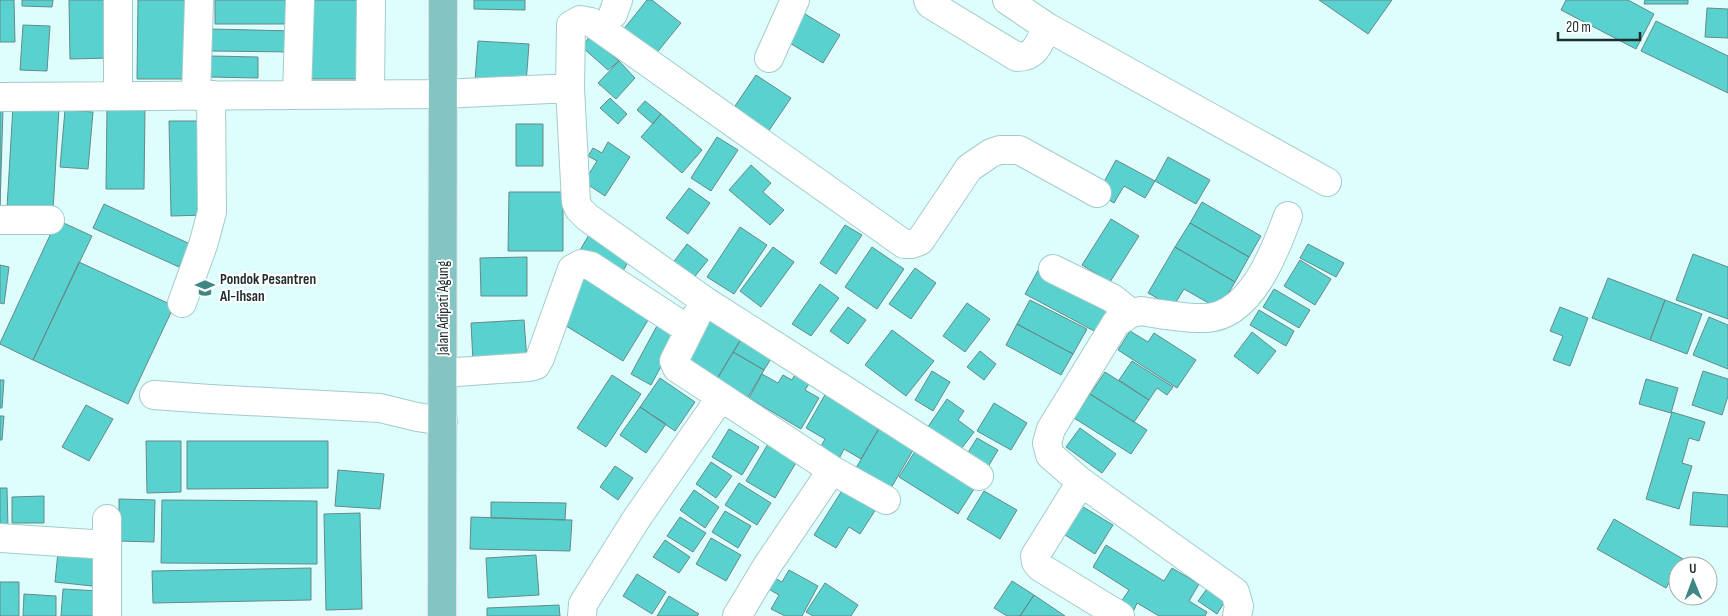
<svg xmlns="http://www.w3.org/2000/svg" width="1728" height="616" font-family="'Sofia Sans Condensed',sans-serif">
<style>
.building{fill:#58d1cf;stroke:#658a89}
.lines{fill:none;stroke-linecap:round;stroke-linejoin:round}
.minor-casing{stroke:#a4cbca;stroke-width:30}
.major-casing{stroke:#e0e2e2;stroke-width:30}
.minor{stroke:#fff;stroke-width:28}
.major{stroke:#84c5c4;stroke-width:28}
.labels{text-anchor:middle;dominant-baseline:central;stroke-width:4;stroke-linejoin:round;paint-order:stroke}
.poi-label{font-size:15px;font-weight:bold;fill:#1e2e2d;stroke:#fff;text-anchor:start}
.street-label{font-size:15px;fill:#1e2e2d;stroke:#fff}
</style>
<rect width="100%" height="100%" fill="#defefd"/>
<!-- building -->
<path class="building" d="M 0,0 L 14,0 L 15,42 L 0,42 Z
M 22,0 L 53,0 L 52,7 L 22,6 Z
M 69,0 L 110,0 L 111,58 L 70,59 Z
M 138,0 L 194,0 L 193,79 L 137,79 Z
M 215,0 L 288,0 L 288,24 L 215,24 Z
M 311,0 L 366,0 L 366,79 L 311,79 Z
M 474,0 L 525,0 L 525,10 L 474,9 Z
M 647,0 L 652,0 L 681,23 L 655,55 L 623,30 Z
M 1319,0 L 1392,0 L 1368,34 Z
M 1566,0 L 1628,0 L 1654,14 L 1636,49 L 1561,10 Z
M 1645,0 L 1688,0 L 1688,4 L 1644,4 Z
M 1707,8 L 1728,9 L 1728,38 L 1705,37 Z
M 800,11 L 840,35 L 823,63 L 783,39 Z
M 1656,21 L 1728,56 L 1728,93 L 1641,51 Z
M 23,25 L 50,26 L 47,71 L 20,70 Z
M 211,29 L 293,31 L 293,52 L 210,51 Z
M 590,36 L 619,61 L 608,70 L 582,47 Z
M 478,41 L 529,44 L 526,84 L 475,81 Z
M 210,56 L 258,57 L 258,78 L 210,77 Z
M 619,61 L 635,78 L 616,99 L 598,83 Z
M 756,75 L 791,98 L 768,132 L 733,109 Z
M 610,98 L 627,114 L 618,124 L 600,108 Z
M 645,101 L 661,114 L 653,124 L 637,110 Z
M 13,106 L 59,109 L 53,210 L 7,208 Z
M 107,107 L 145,108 L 144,189 L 106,189 Z
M 0,109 L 3,109 L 0,206 Z
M 65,110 L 93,112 L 88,169 L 60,167 Z
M 661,114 L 702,150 L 682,173 L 641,137 Z
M 169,121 L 205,121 L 206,215 L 171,216 Z
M 516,124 L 543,124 L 543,166 L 516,166 Z
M 717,137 L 738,150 L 711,191 L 691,178 Z
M 608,142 L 630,157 L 605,196 L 584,182 L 597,161 L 588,156 L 593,148 L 602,153 Z
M 1168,157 L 1210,180 L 1196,204 L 1155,181 Z
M 1116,160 L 1155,181 L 1145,198 L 1124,186 L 1114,203 L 1098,193 Z
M 751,165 L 771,183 L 763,192 L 784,210 L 770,225 L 729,190 Z
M 689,188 L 710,203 L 688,234 L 666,218 Z
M 509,192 L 563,192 L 563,251 L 508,251 Z
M 1202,202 L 1261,236 L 1249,257 L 1190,223 Z
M 104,204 L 190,244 L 179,267 L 93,228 Z
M 1111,219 L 1139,236 L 1110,282 L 1082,265 Z
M 57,220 L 92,236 L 33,360 L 0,344 L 0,343 Z
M 1190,223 L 1249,257 L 1235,282 L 1175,247 Z
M 845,225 L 862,235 L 836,274 L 820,263 Z
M 740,227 L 767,245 L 734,294 L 707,277 Z
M 590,233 L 631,257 L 620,276 L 579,252 Z
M 687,244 L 708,260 L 692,280 L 672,264 Z
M 1308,244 L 1344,263 L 1336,277 L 1300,258 Z
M 773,247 L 794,262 L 761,307 L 740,291 Z
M 872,247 L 904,269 L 877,309 L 845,287 Z
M 1175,247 L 1235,282 L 1219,309 L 1184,289 L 1173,307 L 1148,293 Z
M 1693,254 L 1728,267 L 1728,319 L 1676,300 Z
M 527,257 L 527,296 L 481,296 L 480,258 Z
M 1300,260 L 1331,279 L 1315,305 L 1284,286 Z
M 79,262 L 174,306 L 128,404 L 33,360 Z
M 0,265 L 9,267 L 4,304 L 0,303 Z
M 1041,265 L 1112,303 L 1096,332 L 1025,294 Z
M 915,268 L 936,283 L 911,319 L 889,304 Z
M 585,277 L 650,317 L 623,361 L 558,321 Z
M 1608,278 L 1665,300 L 1650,340 L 1592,318 Z
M 820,284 L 839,298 L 811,336 L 792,324 Z
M 1274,289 L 1310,310 L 1299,328 L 1263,307 Z
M 1030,300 L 1087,329 L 1073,354 L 1017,324 Z
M 1665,300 L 1702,314 L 1687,354 L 1650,340 Z
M 967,303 L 990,319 L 965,352 L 943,336 Z
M 848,307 L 866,320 L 848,344 L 830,331 Z
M 1560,307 L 1588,318 L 1570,366 L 1553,360 L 1563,336 L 1550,331 Z
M 1259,310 L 1294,331 L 1286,346 L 1250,325 Z
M 707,315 L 743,336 L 717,379 L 681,358 Z
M 1709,317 L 1728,325 L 1728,369 L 1693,355 Z
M 524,320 L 527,360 L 473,362 L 471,323 Z
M 659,322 L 679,333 L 651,385 L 631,374 Z
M 1017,324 L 1073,354 L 1061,375 L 1006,345 Z
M 892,330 L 934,361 L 906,396 L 865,365 Z
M 1130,331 L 1148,342 L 1154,333 L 1196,360 L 1177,388 L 1118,350 Z
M 1252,332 L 1276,351 L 1258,374 L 1234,356 Z
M 743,336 L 774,354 L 764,370 L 733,352 Z
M 980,351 L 996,364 L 984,380 L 967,367 Z
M 733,352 L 764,370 L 748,397 L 717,379 Z
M 1132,361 L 1173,387 L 1167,395 L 1157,388 L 1149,400 L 1119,380 Z
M 797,371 L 812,379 L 805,390 L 819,398 L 801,429 L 749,398 L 762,374 L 778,383 L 783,375 L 792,380 Z
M 932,371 L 950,382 L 933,411 L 915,400 Z
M 1703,371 L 1728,379 L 1728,396 L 1722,415 L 1692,405 Z
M 1105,372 L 1149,400 L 1134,422 L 1090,394 Z
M 612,375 L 641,394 L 606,447 L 577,428 Z
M 660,378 L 695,402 L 675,431 L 640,407 Z
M 1646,379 L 1678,388 L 1671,413 L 1639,404 Z
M 0,380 L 4,380 L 2,408 L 0,408 Z
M 826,393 L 881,425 L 861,459 L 844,449 L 839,459 L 820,448 L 825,439 L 806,428 Z
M 1090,394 L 1147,430 L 1131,454 L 1074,418 Z
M 947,399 L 964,411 L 958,420 L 974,432 L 955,457 L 923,434 Z
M 994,403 L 1027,423 L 1011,450 L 977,431 Z
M 86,405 L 113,419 L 89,461 L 62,447 Z
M 640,407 L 666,424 L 646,453 L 620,435 Z
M 1672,412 L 1705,422 L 1699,441 L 1689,438 L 1682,463 L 1692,466 L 1679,509 L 1646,499 Z
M 0,416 L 4,416 L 2,440 L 0,440 Z
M 881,425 L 916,445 L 891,488 L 856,468 Z
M 1080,428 L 1116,454 L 1102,473 L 1066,447 Z
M 729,429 L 759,447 L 742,475 L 712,457 Z
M 977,438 L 998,450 L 985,472 L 964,459 Z
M 146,441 L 181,441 L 181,492 L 147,493 Z
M 187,441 L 328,441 L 328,488 L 187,489 Z
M 768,444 L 797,461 L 775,498 L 746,481 Z
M 917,448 L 976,486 L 958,514 L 899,477 Z
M 711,462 L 732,476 L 716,498 L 696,484 Z
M 615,466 L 633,478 L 618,500 L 600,487 Z
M 338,470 L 384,474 L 380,509 L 335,506 Z
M 739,483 L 771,503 L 757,525 L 725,505 Z
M 0,488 L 7,488 L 8,527 L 0,527 Z
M 843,489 L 876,509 L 860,534 L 849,527 L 836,548 L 814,535 Z
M 694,490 L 719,507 L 705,528 L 680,510 Z
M 984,491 L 1017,510 L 1000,539 L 967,519 Z
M 1693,492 L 1728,495 L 1728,527 L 1690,525 Z
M 44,496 L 44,523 L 12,523 L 12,497 Z
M 119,499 L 155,500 L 154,542 L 119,541 Z
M 162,500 L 317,501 L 317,564 L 161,563 Z
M 491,502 L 566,503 L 565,520 L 491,518 Z
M 1080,505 L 1113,525 L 1095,554 L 1062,533 Z
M 725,511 L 751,526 L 738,548 L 712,532 Z
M 360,513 L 362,609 L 326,610 L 324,514 Z
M 471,517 L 572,520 L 570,551 L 470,549 Z
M 680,517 L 706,533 L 693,552 L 667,536 Z
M 1614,519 L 1683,559 L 1666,588 L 1597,549 Z
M 711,538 L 741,555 L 726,581 L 696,564 Z
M 665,540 L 690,557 L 679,573 L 653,557 Z
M 1106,545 L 1164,581 L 1172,568 L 1199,584 L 1189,601 L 1207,612 L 1205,616 L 1159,616 L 1137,603 L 1134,610 L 1121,602 L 1129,590 L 1093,567 Z
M 58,552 L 95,556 L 92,586 L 55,582 Z
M 536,555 L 539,595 L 488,598 L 486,558 Z
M 311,568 L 311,600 L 153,603 L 152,571 Z
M 789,570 L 818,586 L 802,616 L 785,616 L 771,609 L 779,595 L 765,587 L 771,576 L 782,582 Z
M 637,574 L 666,592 L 652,614 L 623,596 Z
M 1012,581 L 1034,595 L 1020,616 L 1007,616 L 994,608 Z
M 0,582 L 19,582 L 19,616 L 0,616 Z
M 825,583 L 858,605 L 851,616 L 813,616 L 806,612 Z
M 1209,586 L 1227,598 L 1217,614 L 1198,601 Z
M 63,589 L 99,591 L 97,616 L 61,616 Z
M 24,594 L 56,596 L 56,616 L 23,616 Z
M 1034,595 L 1065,616 L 1020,616 Z
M 669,596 L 699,614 L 697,616 L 657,616 Z
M 559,605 L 560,616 L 487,616 L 487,608 Z"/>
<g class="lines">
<defs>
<path id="minor" d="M 118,0 L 118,96
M 928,0 L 930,4 L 1017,57 C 1037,57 1039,42 1047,27 L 1327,182
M 1007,0 L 1047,27
M 613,14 L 618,0
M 769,58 L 795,0
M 570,88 L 571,25 L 580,20 L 591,22 L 904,244 L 912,244 L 920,241 L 969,168 L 991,153 L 1000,150 L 1019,150 L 1097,193
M 370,94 L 371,0
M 297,95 L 300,0
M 196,96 L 199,0
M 0,97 L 443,94 L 570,88 L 576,202 L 579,209 L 587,217 L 705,301 L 979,476
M 0,220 L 50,220
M 1053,269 L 1112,298 L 1131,313
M 182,303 L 203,245 L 212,212 L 211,95
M 697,315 L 674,361 L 677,368 L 832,470 L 886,500
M 443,373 L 529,367 L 536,365 L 540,358 L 572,269 L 581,264 L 591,266 L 689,330
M 154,395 L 210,399 L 380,408 L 417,417 L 443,421
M 1081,482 L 1035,556 L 1036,562 L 1040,567 L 1120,616
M 107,519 L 107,616
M 0,538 L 107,545
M 582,616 L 583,604 L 637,518 L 721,397
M 737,616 L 767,566 L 832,470
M 1237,616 L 1239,606 L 1235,592 L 1081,482 L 1050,455 L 1047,443 L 1051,429 L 1116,323 L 1131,313 L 1141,311 C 1159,314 1187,319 1206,318 C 1251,316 1275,251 1288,216"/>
<path id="major" d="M 442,616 L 443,0"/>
</defs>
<!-- minor casing -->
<use href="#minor" class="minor-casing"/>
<!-- major casing -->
<use href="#major" class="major-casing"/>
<!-- minor -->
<use href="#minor" class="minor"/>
<!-- major -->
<use href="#major" class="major"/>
</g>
<!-- icons -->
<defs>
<symbol id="school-bare" viewBox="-9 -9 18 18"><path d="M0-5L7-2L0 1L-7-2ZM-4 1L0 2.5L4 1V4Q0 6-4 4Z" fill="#3e8785" stroke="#fff" stroke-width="2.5" paint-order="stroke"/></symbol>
</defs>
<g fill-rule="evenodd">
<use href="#school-bare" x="191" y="274" width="28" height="28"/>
</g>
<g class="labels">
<!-- poi labels -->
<g class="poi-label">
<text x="220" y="279">Pondok Pesantren<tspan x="220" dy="17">Al-Ihsan</tspan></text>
</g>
<!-- street labels -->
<g class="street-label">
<text transform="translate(443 308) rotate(-90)">Jalan Adipati Agung</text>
</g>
</g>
<!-- north arrow -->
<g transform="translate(1693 581) rotate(359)"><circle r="24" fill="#ffffff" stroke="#a5abab"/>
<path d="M0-4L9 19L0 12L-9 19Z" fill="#3e8785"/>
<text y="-8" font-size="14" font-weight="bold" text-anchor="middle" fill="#1e2e2d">U</text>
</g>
<!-- scale -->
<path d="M1558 32v8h82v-8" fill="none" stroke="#1e2e2d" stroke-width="2.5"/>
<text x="1566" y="32" font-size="15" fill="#1e2e2d" stroke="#ffffff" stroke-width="4" paint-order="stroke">20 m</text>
</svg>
